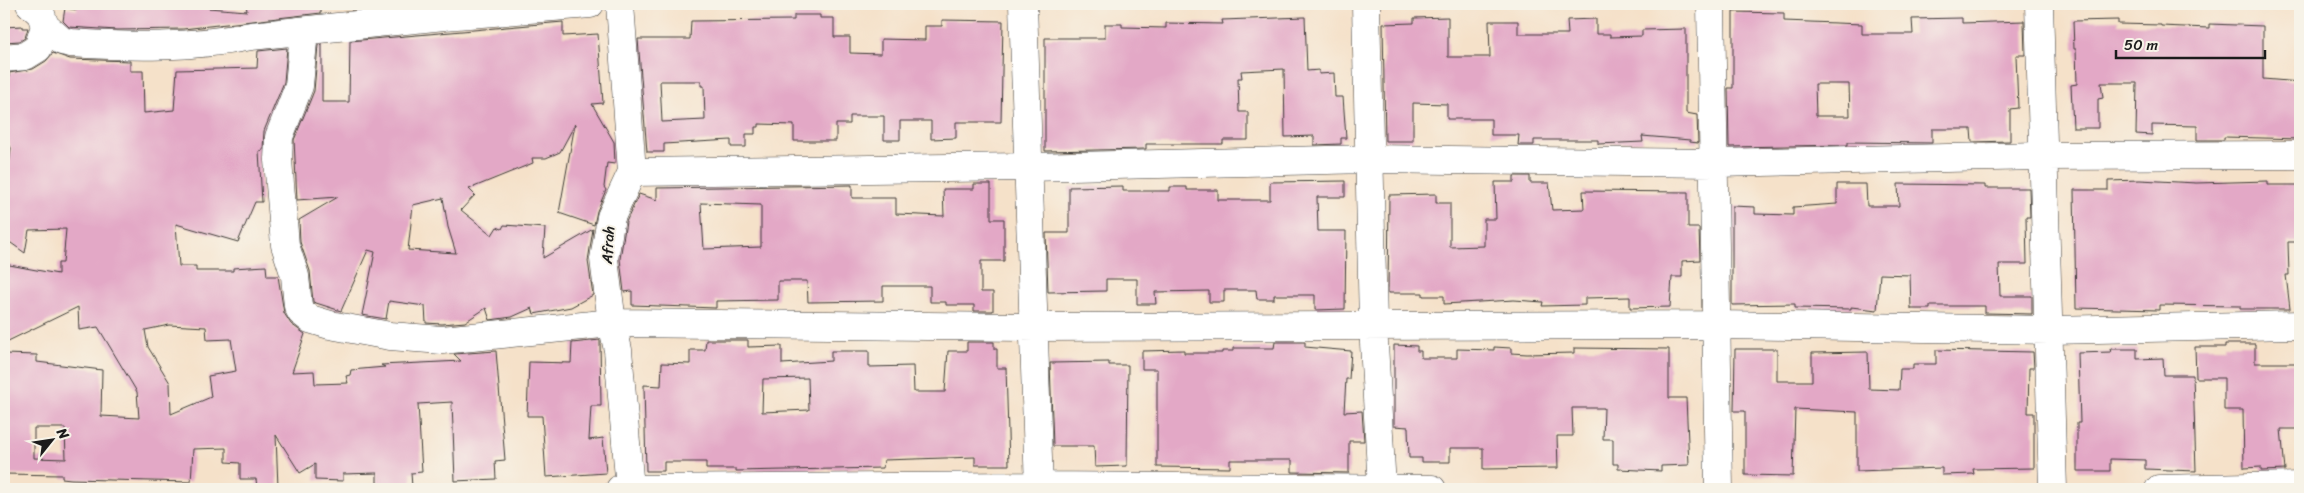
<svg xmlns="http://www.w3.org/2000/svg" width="2304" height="493" font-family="Sriracha,sans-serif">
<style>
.building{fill:#e3a8c6;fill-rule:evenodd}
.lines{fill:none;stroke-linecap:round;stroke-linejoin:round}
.minor-casing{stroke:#3d3a36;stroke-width:29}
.minor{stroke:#fff;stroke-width:28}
.labels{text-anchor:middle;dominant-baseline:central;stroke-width:4;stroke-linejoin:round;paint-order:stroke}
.street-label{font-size:15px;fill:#1c1c1c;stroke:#f7f3e8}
</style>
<rect width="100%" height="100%" fill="#f7f3e8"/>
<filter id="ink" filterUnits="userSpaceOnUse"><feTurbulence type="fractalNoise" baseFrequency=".02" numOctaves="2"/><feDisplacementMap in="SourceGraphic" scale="10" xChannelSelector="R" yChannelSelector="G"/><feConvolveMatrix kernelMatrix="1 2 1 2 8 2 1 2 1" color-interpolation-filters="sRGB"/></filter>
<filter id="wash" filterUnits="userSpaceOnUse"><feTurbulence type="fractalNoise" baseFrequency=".0096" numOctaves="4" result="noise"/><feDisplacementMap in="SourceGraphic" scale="20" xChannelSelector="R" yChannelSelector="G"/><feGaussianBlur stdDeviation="1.12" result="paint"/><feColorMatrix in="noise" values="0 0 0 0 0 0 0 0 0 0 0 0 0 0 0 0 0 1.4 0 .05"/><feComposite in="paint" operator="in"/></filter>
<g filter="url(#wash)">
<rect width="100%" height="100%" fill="#f5e1c9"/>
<g id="blocks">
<!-- building -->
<path class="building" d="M 76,4 L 208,4 L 208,8 L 247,11 L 246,4 L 321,4 L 321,13 L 183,29 L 117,30 L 69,27 L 63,21 L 65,8 L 77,10 Z
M 351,4 L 411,4 L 351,10 Z
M 1733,12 L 1784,13 L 1784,21 L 1862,24 L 1862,34 L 1913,34 L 1912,19 L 1962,18 L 1962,23 L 2024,21 L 2025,55 L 2016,55 L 2018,108 L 2010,109 L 2010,141 L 1972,142 L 1971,129 L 1932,129 L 1932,143 L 1848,142 L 1848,145 L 1729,147 L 1728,88 L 1733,88 ZM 1815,84 L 1849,84 L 1850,116 L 1816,116 Z
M 794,15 L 820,15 L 820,18 L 834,18 L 834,37 L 850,37 L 850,53 L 881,54 L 881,39 L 925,40 L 925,26 L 942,26 L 942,20 L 1003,21 L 1001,122 L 956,122 L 956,138 L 931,139 L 931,121 L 900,121 L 900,140 L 884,140 L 884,116 L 850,116 L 850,124 L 836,124 L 836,141 L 794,141 L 794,125 L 759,124 L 759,127 L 755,127 L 755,134 L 746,134 L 746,147 L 731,147 L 731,140 L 664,144 L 664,152 L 647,152 L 638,39 L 690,39 L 691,21 L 794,20 ZM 660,81 L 701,81 L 701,86 L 704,86 L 705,120 L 662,122 Z
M 1305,17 L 1307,71 L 1319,70 L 1319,74 L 1334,73 L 1335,97 L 1343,97 L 1346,138 L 1341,138 L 1341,144 L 1314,145 L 1314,136 L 1285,137 L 1284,69 L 1241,71 L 1242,78 L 1238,78 L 1239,112 L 1248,112 L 1248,140 L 1223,140 L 1223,144 L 1146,144 L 1146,149 L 1045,151 L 1045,38 L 1105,38 L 1105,24 L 1122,24 L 1122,27 L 1166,28 L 1166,23 L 1223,24 L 1222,20 Z
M 1448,17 L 1448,57 L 1490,57 L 1489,21 L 1518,21 L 1518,34 L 1568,34 L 1567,20 L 1596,19 L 1596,34 L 1610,34 L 1610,37 L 1642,36 L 1642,30 L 1686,29 L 1686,113 L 1697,115 L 1698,143 L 1690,142 L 1690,140 L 1642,136 L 1643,142 L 1598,144 L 1598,140 L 1534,140 L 1534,145 L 1518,145 L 1519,135 L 1491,135 L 1491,119 L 1447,119 L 1447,104 L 1413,103 L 1413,141 L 1385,141 L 1383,24 L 1414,23 L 1414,18 Z
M 2118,20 L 2118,24 L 2161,25 L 2161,26 L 2209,28 L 2209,24 L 2263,26 L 2263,79 L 2300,82 L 2300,139 L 2224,137 L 2224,140 L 2197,140 L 2197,126 L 2152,125 L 2152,135 L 2136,134 L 2137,83 L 2101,83 L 2103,98 L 2098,99 L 2098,128 L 2073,128 L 2071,85 L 2077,84 L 2076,49 L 2074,49 L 2073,21 Z
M 563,22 L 563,36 L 598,34 L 603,103 L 592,104 L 614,142 L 615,164 L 607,163 L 604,187 L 606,190 L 597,211 L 594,225 L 559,213 L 575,124 L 560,152 L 546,158 L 532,158 L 533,163 L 469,189 L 475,195 L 461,210 L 492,235 L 497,227 L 502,229 L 504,225 L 545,228 L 543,258 L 593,229 L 588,261 L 593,295 L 571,307 L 534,314 L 532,308 L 512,317 L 490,320 L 486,308 L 465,322 L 442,324 L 426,323 L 425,306 L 389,301 L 386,319 L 362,315 L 375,252 L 368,250 L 341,311 L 313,302 L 310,271 L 300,242 L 299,220 L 338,197 L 297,200 L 294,140 L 314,91 L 318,45 L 322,44 L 322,102 L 349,102 L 350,41 ZM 443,198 L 448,227 L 456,253 L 408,250 L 413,205 Z
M 22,26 L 22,28 L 28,28 L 25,38 L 20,41 L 4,42 L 4,27 Z
M 287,48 L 284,82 L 264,131 L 263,150 L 259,151 L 262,202 L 255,202 L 238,242 L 176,224 L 179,266 L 196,266 L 196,271 L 233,271 L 233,268 L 266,266 L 267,276 L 278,276 L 284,313 L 291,324 L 305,334 L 292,372 L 314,371 L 315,384 L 348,383 L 346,376 L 350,375 L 351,370 L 385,367 L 381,365 L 461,361 L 454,354 L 496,351 L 505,460 L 495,461 L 496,479 L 455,481 L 452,402 L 418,404 L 422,472 L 411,473 L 412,487 L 377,486 L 377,473 L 343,474 L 343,481 L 315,480 L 315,464 L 300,473 L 276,435 L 278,488 L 257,488 L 256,479 L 240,479 L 240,463 L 226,462 L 226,448 L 193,449 L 191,482 L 71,479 L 62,478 L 62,475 L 4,474 L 4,354 L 37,355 L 37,362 L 102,370 L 101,416 L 139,418 L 137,392 L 98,327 L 79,330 L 78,307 L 4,343 L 4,264 L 58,274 L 58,263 L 63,263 L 66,229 L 29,230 L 25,253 L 4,238 L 4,166 L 9,166 L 11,148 L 4,135 L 4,85 L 9,83 L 9,73 L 33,69 L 46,61 L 53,53 L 70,59 L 130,61 L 130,71 L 143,71 L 144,113 L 174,110 L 177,70 L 257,68 L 258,51 ZM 169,325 L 206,327 L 207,340 L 231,339 L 236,371 L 208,376 L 211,397 L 171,414 L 170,383 L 148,347 L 145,330 ZM 34,428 L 65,428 L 66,459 L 34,458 Z
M 1514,176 L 1530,176 L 1530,183 L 1549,183 L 1552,210 L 1584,209 L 1583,191 L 1688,192 L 1688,228 L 1699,228 L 1700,260 L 1682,261 L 1682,277 L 1672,277 L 1670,307 L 1630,308 L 1630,297 L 1585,298 L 1585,305 L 1542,306 L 1543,302 L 1514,300 L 1444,304 L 1444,296 L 1423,296 L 1423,293 L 1388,293 L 1389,195 L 1436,194 L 1436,203 L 1450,203 L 1450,247 L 1484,246 L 1484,219 L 1496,219 L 1495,182 L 1514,182 Z
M 2140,180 L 2196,183 L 2268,181 L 2268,185 L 2300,185 L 2300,242 L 2288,242 L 2289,275 L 2286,275 L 2290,309 L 2240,309 L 2240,306 L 2159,305 L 2159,310 L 2076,308 L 2074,190 L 2108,190 L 2108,181 Z
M 1345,181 L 1345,197 L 1317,197 L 1318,231 L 1346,231 L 1345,309 L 1315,310 L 1315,295 L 1274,295 L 1274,299 L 1257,299 L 1256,290 L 1224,290 L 1224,302 L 1209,302 L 1209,291 L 1155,292 L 1156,304 L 1137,304 L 1137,279 L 1106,279 L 1106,291 L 1048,292 L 1046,233 L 1069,233 L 1069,187 L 1123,186 L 1123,191 L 1170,191 L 1170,187 L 1187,187 L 1187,190 L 1218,190 L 1218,200 L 1270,200 L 1270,182 Z
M 974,184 L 991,184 L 991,219 L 1004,219 L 1004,261 L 981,261 L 981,292 L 993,292 L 993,311 L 974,311 L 974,305 L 946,305 L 946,302 L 930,302 L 930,286 L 883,286 L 883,301 L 808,302 L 807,281 L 778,281 L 778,300 L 716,301 L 716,308 L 632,305 L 632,291 L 624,292 L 620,259 L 626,222 L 639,194 L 657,200 L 657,188 L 852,185 L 852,198 L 896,198 L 896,214 L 944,216 L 943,189 L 974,189 ZM 701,203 L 761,205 L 761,247 L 704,249 Z
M 1837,184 L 1866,184 L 1867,206 L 1899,206 L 1898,184 L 1985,185 L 1985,188 L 2029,188 L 2030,217 L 2026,217 L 2027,264 L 1999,264 L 2000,296 L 2032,296 L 2032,314 L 1985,313 L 1985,306 L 1930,306 L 1930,309 L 1911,309 L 1910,275 L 1880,274 L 1877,310 L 1851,307 L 1851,309 L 1795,308 L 1795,304 L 1732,305 L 1732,206 L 1755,207 L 1755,214 L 1793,215 L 1793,207 L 1837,204 Z
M 600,340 L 601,406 L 591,406 L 589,440 L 603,438 L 606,473 L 546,477 L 542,416 L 527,416 L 529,362 L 571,363 L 572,343 Z
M 706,340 L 748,340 L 748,347 L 782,346 L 782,364 L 831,361 L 831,351 L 869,351 L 869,367 L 913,366 L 914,392 L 945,392 L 948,351 L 967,351 L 967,342 L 994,342 L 994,349 L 997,349 L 997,368 L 1006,368 L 1009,465 L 975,465 L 975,457 L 884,460 L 883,468 L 736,471 L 736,469 L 706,469 L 706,462 L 664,462 L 664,471 L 646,471 L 644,385 L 661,386 L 662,363 L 690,364 L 690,350 L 705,350 ZM 808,378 L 809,410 L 762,412 L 763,379 Z
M 1275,342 L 1305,342 L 1305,347 L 1351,351 L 1349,379 L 1346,379 L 1344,412 L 1362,411 L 1364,441 L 1349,441 L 1349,473 L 1292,472 L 1292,460 L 1230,460 L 1230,468 L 1157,467 L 1157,369 L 1142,369 L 1142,351 L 1184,350 L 1184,353 L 1222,353 L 1222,351 L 1233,351 L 1233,348 L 1274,348 Z
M 2225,344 L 2255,344 L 2255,363 L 2300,363 L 2300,429 L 2281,429 L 2285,470 L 2261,471 L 2261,467 L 2244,468 L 2243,410 L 2224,410 L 2224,378 L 2196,378 L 2195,347 L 2225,347 Z
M 1394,345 L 1417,346 L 1417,351 L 1421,351 L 1421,358 L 1457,358 L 1457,349 L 1494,350 L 1494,347 L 1511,348 L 1511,353 L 1527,354 L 1574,353 L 1574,348 L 1669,349 L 1669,398 L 1686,398 L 1689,465 L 1661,466 L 1661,471 L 1618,469 L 1618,464 L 1613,464 L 1613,439 L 1603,439 L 1604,408 L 1572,408 L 1573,436 L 1557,436 L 1558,468 L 1483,469 L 1483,448 L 1450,448 L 1450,462 L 1422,462 L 1422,458 L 1409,458 L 1408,427 L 1394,426 Z
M 1735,349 L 1777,349 L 1777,381 L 1812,381 L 1812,353 L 1868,352 L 1869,389 L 1899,390 L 1900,369 L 1913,369 L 1913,364 L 1936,364 L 1936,350 L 2033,352 L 2034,368 L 2029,368 L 2028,413 L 2034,413 L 2034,468 L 1973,469 L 1974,474 L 1942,475 L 1942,468 L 1857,471 L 1857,412 L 1795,409 L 1793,476 L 1745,475 L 1745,411 L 1734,411 Z
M 2110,349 L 2137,349 L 2137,359 L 2163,358 L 2164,375 L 2193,375 L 2196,471 L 2145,469 L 2145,460 L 2110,459 L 2110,471 L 2077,471 L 2077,423 L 2080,423 L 2078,353 L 2111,352 Z
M 1109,362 L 1109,365 L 1128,365 L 1127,466 L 1095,467 L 1094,446 L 1053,446 L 1050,363 Z"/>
</g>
</g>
<g filter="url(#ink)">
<use href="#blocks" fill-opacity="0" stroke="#3d3a36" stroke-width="1"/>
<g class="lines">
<defs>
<path id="minor" d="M 30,4 L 41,14 L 45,26
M 620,4 L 632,172 L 611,217 L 604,259 L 612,323 L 618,350 L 630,489
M 1023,4 L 1039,489
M 1366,4 L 1373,325 L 1382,489
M 1711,4 L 1719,489
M 2039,4 L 2053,489
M 304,31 L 299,86 L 279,137 L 278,160 L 285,245 L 295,276 L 298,306 L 301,312 L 310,319 L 330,325 L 390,336 L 442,340 L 612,323 L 1034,327 L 1717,325 L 2049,330 L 2300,325
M 4,58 L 25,56 L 38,48 L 45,26 L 62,41 L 71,43 C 132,47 191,48 251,36 L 444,16 L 590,4
M 632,172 L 1029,167 L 1369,159 L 1714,163 L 2044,156 L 2300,155
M 620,489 L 1039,486 L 1432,489
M 2159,489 L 2300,486"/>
</defs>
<!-- minor casing -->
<use href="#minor" class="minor-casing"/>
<!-- minor -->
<use href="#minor" class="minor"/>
</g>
</g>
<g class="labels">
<!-- street labels -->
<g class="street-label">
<text transform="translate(608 245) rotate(-86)">Afrah</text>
</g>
</g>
<!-- margin -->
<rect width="2304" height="493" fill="none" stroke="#f7f3e8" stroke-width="20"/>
<!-- north arrow -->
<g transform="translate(52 440) rotate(60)" stroke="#f7f3e8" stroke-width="4" paint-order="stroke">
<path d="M0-4L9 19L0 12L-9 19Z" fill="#1c1c1c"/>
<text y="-8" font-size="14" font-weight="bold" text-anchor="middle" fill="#1c1c1c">N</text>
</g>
<!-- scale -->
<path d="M2116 50v8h149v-8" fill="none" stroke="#1c1c1c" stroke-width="2.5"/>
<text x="2124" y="50" font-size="15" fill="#1c1c1c" stroke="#f7f3e8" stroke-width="4" paint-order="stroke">50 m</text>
</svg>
